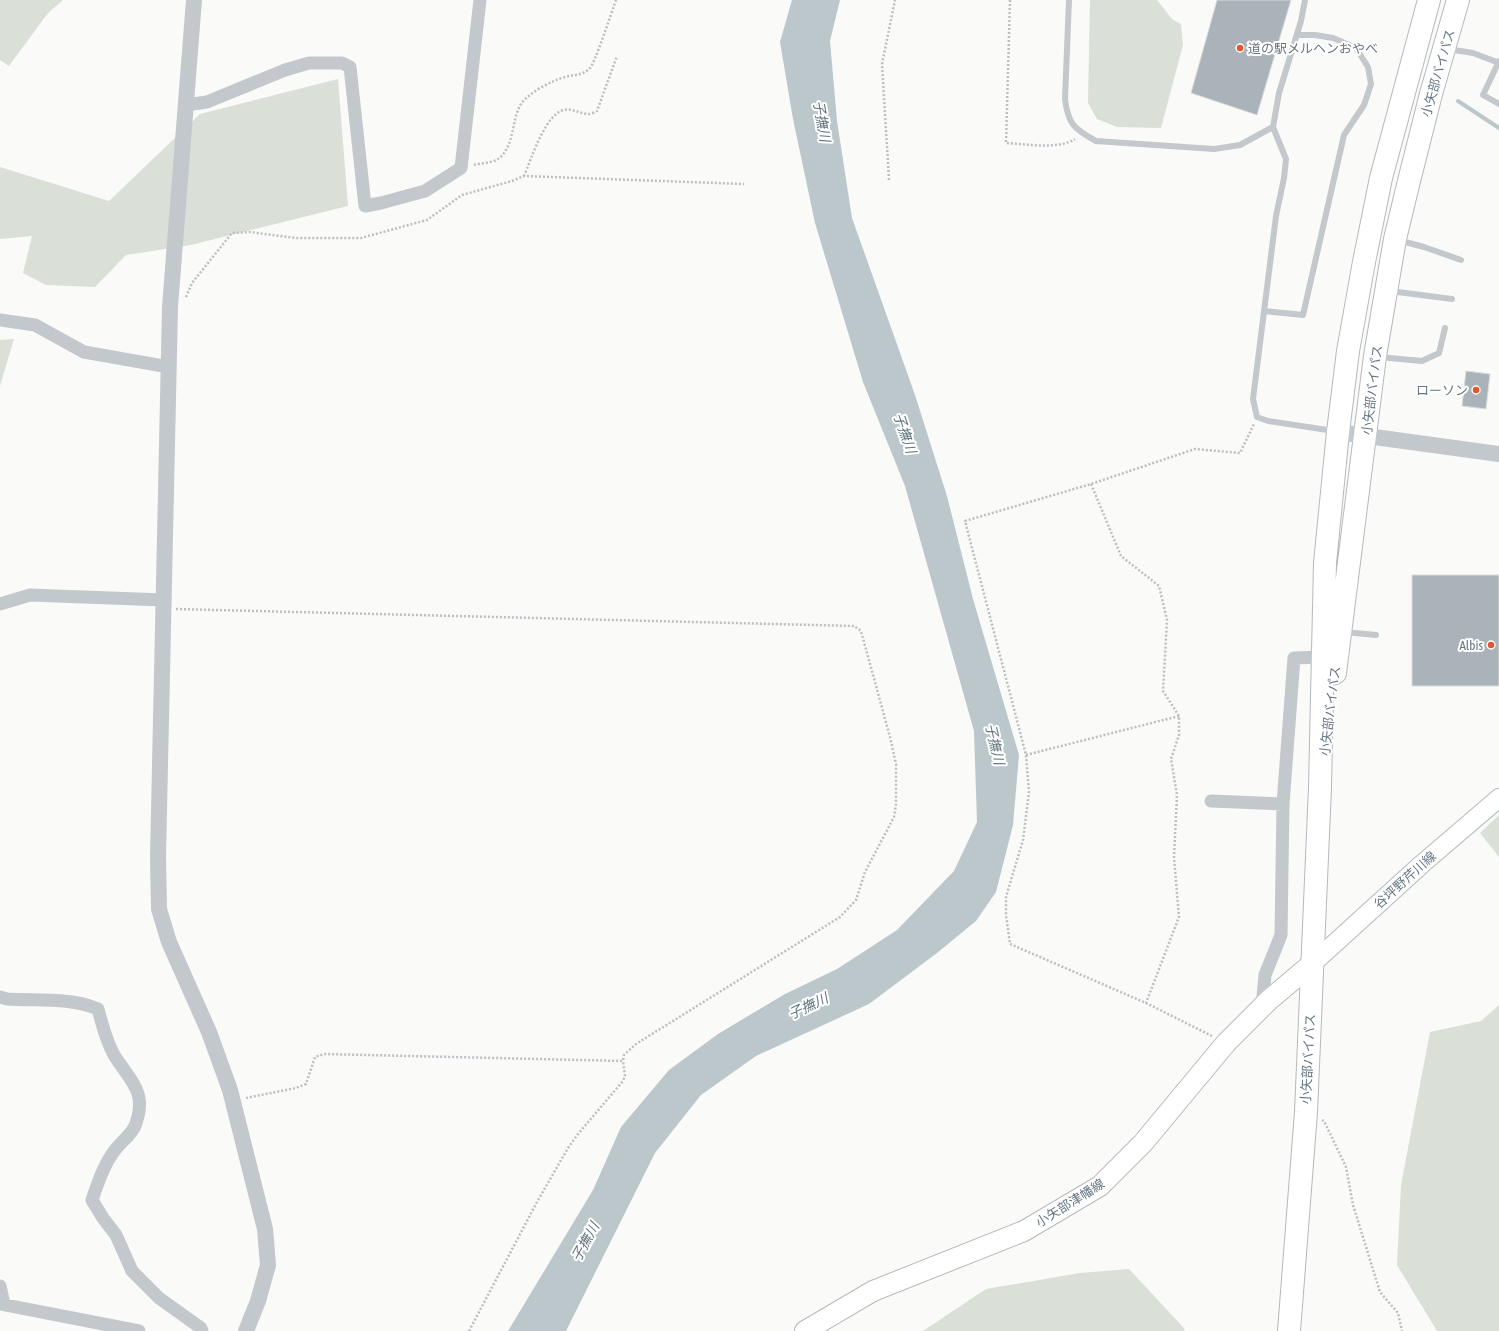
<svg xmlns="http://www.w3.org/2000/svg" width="1499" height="1331" font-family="'Asap Condensed','Noto Sans JP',sans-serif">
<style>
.green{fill:#dadfd7}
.water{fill:#bbc7cb}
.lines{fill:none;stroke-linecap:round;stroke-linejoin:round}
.stream{stroke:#bbc7cb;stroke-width:4}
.building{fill:#aab3b9;stroke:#dcdcda}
.secondary-casing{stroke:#b3babf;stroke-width:20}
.primary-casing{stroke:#b5babe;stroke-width:22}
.trunk-casing{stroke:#b4b9bd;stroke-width:24}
.path{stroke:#bbbfc2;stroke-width:2.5;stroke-dasharray:2 2;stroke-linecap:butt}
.service{stroke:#c3c8cc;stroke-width:6}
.minor{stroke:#c3c8cc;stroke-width:13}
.tertiary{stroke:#c3c8cc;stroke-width:16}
.secondary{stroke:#fff;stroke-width:18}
.primary{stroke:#fff;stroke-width:20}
.trunk{stroke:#fff;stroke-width:22}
.poi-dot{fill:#e4572e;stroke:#fff;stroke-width:1.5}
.labels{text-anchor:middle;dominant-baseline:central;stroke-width:4;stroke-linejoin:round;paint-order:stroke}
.poi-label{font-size:13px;fill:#657683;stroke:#fff;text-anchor:end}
.street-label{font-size:13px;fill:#657683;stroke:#fff}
.water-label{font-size:14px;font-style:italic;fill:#60757c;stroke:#fff}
</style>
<rect width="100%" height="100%" fill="#fafaf8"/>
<!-- green -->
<path class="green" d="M 0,0 L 63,0 L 48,13 L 9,66 L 0,60 Z
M 1090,0 L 1157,0 L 1172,19 L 1181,24 L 1183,45 L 1161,128 L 1117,127 L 1097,119 L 1088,103 Z
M 338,79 L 348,206 L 191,245 L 126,255 L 95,287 L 46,285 L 23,273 L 32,236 L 0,239 L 0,167 L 109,201 L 200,114 Z
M 14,339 L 0,386 L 0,340 Z
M 1499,815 L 1499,857 L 1480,833 Z
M 1499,1005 L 1499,1331 L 1437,1331 L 1397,1265 L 1401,1185 L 1430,1032 L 1481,1021 Z
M 1129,1269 L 1183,1327 L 1185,1331 L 923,1331 L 986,1289 L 1080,1273 Z"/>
<!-- water -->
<path class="water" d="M 792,0 L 840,0 L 830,41 L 837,121 L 852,218 L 915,395 L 947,496 L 973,599 L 1019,755 L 1013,825 L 996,892 L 976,921 L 937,953 L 869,1004 L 756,1056 L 701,1095 L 655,1153 L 566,1331 L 508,1331 L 593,1190 L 621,1127 L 669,1070 L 718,1034 L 785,994 L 837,969 L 897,930 L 954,871 L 977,822 L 974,731 L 905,486 L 863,382 L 815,223 L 793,119 L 780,42 Z"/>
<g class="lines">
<!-- stream -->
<path class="stream" d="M 1458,101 L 1499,128"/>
</g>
<!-- building -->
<path class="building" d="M 1217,0 L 1291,0 L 1257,115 L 1191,93 Z
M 1466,371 L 1490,374 L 1486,409 L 1462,406 Z
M 1412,575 L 1499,575 L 1499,686 L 1412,686 Z"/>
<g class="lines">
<defs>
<path id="secondary" d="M 1313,963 L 1422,864 L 1499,798"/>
<path id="primary" d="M 805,1331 L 873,1291 L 1024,1231 L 1100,1186 L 1143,1143 L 1226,1043 L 1269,1000 L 1313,963"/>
<path id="trunk" d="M 1335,673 L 1375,356 L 1395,239 L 1409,181 L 1431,94 L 1458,0
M 1289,1331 L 1306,1112 L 1320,787 L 1325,563 L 1338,432 L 1348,351 L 1364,262 L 1381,178 L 1429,0"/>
</defs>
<!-- secondary casing -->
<use href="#secondary" class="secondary-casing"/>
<!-- primary casing -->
<use href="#primary" class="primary-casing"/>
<!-- trunk casing -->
<use href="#trunk" class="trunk-casing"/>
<!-- path -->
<path class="path" d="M 1010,0 L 1006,143 C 1026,144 1058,150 1075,139
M 474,165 C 481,163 492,163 498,159 C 515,147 511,120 521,104 C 528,93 553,80 565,77 C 575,74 582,76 590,68 C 595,63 612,11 616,0
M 524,176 C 531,160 545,114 564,110 C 573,108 580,114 589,114 C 591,114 595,112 597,111 L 617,56
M 889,180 L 882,64 L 895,0
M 186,297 L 192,283 L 232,233 L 250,232 L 296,238 L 361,238 L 427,220 L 462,195 L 512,181 L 524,176 L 744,184
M 1091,484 L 1121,556 L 1159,586 L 1167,620 L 1163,691 L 1179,716 L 1179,735 L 1171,759 L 1177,795 L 1174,857 L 1179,917 L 1146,1003
M 176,609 L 854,626 L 861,631 L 890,737 L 896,764 L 896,804 L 894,817 L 865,872 L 856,900 L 840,917 L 636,1044 L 624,1055 L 623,1061 L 324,1054 L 315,1057 L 306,1084 L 296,1088 L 246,1098
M 1026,755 L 1179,716
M 1212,1036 L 1146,1003 L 1010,944 L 1006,915 L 1006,897 L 1023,840 L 1029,792 L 1026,755 L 965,521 L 1091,484 L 1195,449 L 1240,453 L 1254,424
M 1322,1120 L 1324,1121 L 1346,1167 L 1353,1205 L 1380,1292 L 1398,1313 L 1402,1331
M 469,1331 L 537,1202 L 568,1148 L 578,1134 L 623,1081 L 625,1076 L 623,1061"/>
<!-- service -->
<path class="service" d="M 1069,0 L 1065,99 C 1068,124 1074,129 1096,141 L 1214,149 L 1240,145 L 1273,127
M 1305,0 L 1301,21 L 1279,93 L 1273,127 L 1286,159 L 1284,178 L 1276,216 L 1253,399 L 1257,417 L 1268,421 L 1334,431
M 1448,49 L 1473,53 L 1499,63
M 1499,61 L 1483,95 L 1499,104
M 1398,240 L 1424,247 L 1461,260
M 1390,291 L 1452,299
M 1264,311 L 1303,315 L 1344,135 L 1364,105 L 1371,84 L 1368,67 L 1356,48 L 1333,38 L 1315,35 L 1297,35
M 1379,357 L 1422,361 L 1439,353 L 1445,328
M 1344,632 L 1376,635"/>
<!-- minor -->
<path class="minor" d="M 186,105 L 207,102 L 285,70 L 309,63 L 342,63 L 350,67 L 365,206 L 381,203 L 425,191 L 461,168 L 480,0
M 0,320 L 35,325 L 84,352 L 169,367
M 0,604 L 30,595 L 164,600
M 1211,801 L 1283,804
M 0,997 L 7,999 C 38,1001 70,997 98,1009 C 102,1025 106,1040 114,1055 C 131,1082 148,1092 135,1126 C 131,1135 121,1142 115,1150 C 104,1164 98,1183 92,1200 L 103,1218 L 116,1235 L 132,1271 L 159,1298 L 201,1328 L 202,1331
M 1262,1007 L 1265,975 L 1281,935 L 1283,804 L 1294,658 L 1323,657
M 0,1286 L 4,1304
M 0,1304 L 139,1331"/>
<!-- tertiary -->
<path class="tertiary" d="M 194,0 L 170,307 L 158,857 L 159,909 L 169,942 L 209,1032 L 230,1090 L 265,1229 L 268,1265 L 258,1301 L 246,1331
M 1338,432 L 1499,454"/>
<!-- secondary -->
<use href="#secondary" class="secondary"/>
<!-- primary -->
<use href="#primary" class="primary"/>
<!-- trunk -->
<use href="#trunk" class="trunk"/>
</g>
<!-- markers -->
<g class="poi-dot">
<circle cx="1240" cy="48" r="4"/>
<circle cx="1476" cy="390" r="4"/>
<circle cx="1491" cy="645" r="4"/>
</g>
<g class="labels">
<!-- poi labels -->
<g class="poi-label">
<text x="1248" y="48" text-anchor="start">道の駅メルヘンおやべ</text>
<text x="1468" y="390">ローソン</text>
<text x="1483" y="645">Albis</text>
</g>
<!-- street labels -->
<g class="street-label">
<text transform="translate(1438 73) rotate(-74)">小矢部バイパス</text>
<text transform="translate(1372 390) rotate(-83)">小矢部バイパス</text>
<text transform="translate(1330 711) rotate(-83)">小矢部バイパス</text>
<text transform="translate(1405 880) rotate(-42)">谷坪野芹川線</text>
<text transform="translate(1308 1059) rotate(-87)">小矢部バイパス</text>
<text transform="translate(1070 1203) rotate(-32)">小矢部津幡線</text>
</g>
<!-- water labels -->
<g class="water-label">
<text transform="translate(822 121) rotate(80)">子撫川</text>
<text transform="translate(905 433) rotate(71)">子撫川</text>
<text transform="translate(995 744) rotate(77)">子撫川</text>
<text transform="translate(808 1006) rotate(-25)">子撫川</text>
<text transform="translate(585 1242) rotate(-61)">子撫川</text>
</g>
</g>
</svg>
